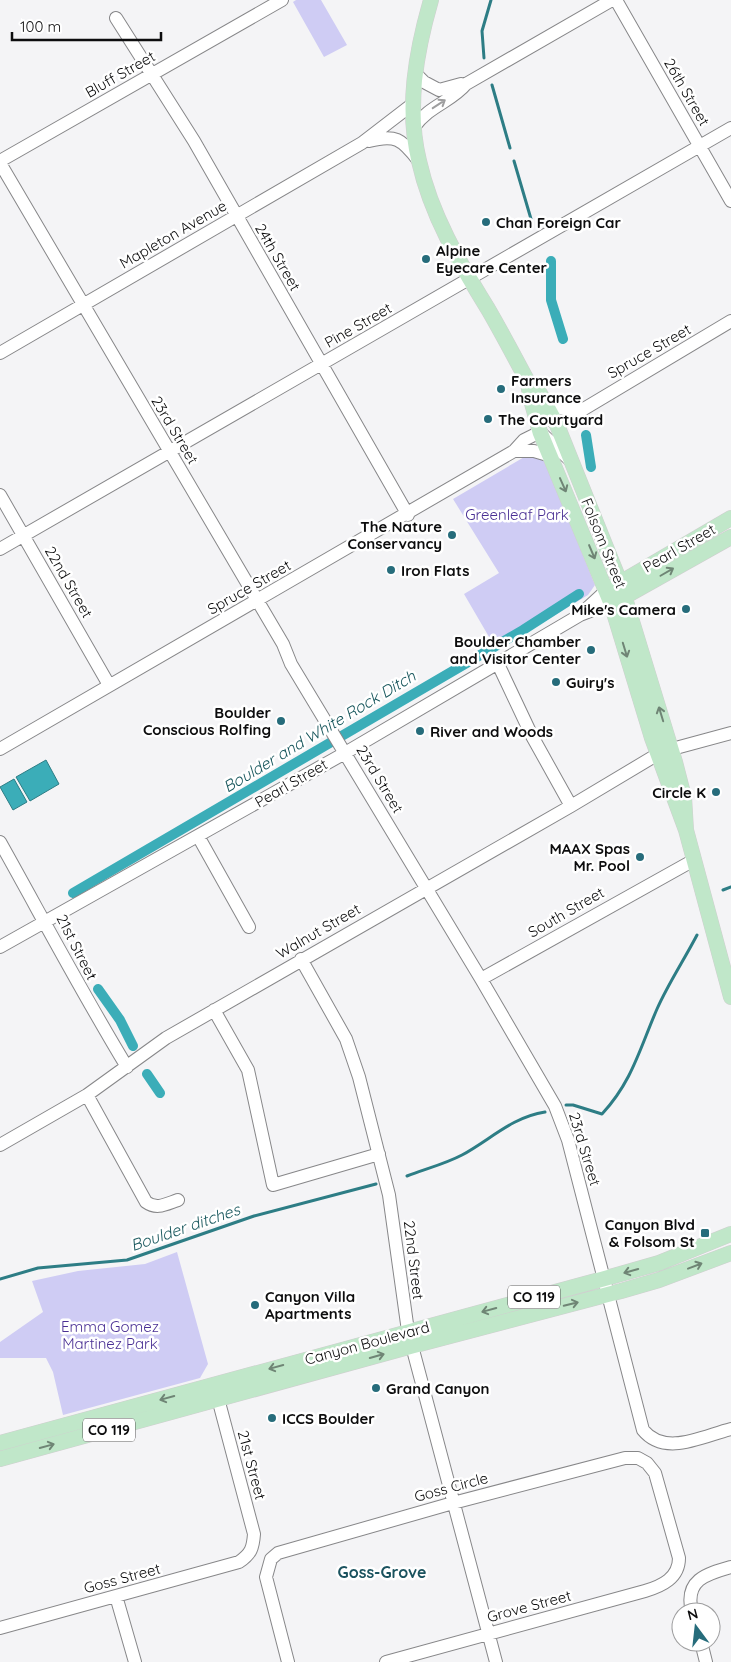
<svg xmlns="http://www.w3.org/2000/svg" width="731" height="1662" font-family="Quicksand,sans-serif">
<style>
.green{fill:#cfccf4}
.water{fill:#3badb8;stroke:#2d7d85}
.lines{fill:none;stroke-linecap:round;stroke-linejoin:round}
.stream{stroke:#2d7d85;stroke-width:3}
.canal{stroke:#3badb8;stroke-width:10}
.minor-casing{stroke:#878789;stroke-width:14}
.major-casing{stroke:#cfcfcf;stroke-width:16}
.minor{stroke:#fff;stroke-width:12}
.major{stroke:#c0e7c9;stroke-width:15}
.oneway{stroke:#9e9e9f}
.oneway2{stroke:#6f8575}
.poi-dot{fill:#266c7b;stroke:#fff;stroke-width:2}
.labels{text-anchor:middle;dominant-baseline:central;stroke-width:5;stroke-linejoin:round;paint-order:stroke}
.shield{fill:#fff;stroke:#565656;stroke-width:1}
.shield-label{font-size:14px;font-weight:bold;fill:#0d0d0e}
.street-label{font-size:15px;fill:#0d0d0e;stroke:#fff}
.poi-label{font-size:15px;font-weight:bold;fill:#0d0d0e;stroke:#fff;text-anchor:start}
.park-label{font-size:15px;fill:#4a3094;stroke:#fff}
.water-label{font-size:16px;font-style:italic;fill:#17565c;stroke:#fff}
.neighbourhood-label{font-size:16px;font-weight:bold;fill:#1b535f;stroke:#fff}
</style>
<rect width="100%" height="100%" fill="#f4f4f6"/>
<!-- green -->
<path class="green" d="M 296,0 L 321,0 L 347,45 L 324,57 L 293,2 Z
M 526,456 L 544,459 L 595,585 L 588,595 L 506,645 L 499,646 L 492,642 L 464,594 L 499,573 L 453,499 Z
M 177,1252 L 208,1364 L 200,1378 L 63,1415 L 53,1372 L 46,1358 L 0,1358 L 0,1342 L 43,1312 L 32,1281 L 78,1271 L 145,1264 Z"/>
<!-- water -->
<path class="water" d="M 46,760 L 59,784 L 30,801 L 16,777 Z
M 14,779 L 27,802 L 13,810 L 0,787 Z"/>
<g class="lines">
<!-- stream -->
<path class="stream" d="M 484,58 L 482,31 L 491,0
M 492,85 L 510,148
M 514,161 L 531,219
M 723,890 L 731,887
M 566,1105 L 573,1105 L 602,1114 C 632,1082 640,1048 657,1009 C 668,984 684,960 697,935
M 407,1176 C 425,1169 445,1164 462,1155 C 490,1140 512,1117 545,1112
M 0,1279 L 38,1268 L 127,1260 L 254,1216 L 376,1184"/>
<!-- canal -->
<path class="canal" d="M 551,261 L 551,300 L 563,339
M 586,435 L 591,467
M 73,893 L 523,630 L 579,594
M 98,989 L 120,1020 L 133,1046
M 147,1074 L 160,1093"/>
<defs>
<path id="minor" d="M 616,0 L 731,201
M 116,18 L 194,141 L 408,515
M 415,73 L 424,82 L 439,90 L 461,84
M 414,127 C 430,105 451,102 466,84 L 612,0
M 369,141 C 395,134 402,139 418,160
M 0,161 L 282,0
M 0,163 L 283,644 L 291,664 L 481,979 L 555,1106 L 568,1140 L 643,1430 C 665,1457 703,1436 731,1429
M 0,353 L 362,143 L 414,103
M 548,408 L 584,409
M 550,418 L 557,425 L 731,321
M 514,451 L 534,451 L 551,456
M 0,495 L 109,685
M 0,549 L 731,128
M 582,613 L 607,590
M 498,664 L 532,736 L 571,806
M 0,749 L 514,451 L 524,440 L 540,432 L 571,461
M 672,749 L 731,733
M 198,836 L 249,927
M 0,842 C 42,917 82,993 127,1067
M 0,947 L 345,753 L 580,615 L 611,603
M 301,959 L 346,1039 L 359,1077 L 389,1195 L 408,1331 L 496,1662
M 481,979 L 694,860
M 214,1010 L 248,1070 L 273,1185 L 379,1154
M 87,1095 L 146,1202 C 157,1210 166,1204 178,1200
M 0,1145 L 87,1095 L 166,1038 L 571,806 L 658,754
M 116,1596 L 135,1662
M 692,1612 C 684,1580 706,1574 731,1567
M 0,1628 L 239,1562 C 251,1554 253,1548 254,1534 L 216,1391
M 701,1642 L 706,1662
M 288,1662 L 266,1577 L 271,1559 L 278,1553 L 453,1503 L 625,1458 L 638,1458 L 647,1463 L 655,1473 L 679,1558 C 679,1578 662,1586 645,1591 L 386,1662"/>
<path id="major" d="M 431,0 C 416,52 406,108 419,161 C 431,215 459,262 488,309 C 502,333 515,358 528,382 L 538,390 L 557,425 L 620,582 L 675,762 L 684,797 L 686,830
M 528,382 L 530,396 L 540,432 L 611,603 L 652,738 L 686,830 L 731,997
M 613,587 L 731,518
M 617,601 L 731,537
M 0,1443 L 603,1279 L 659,1263 L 731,1234
M 0,1459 L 412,1346 L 621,1291 L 659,1280 L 731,1253"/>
</defs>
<!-- minor casing -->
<use href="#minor" class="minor-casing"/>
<!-- major casing -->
<use href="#major" class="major-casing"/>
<!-- minor -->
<use href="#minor" class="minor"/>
<!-- major -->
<use href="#major" class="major"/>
</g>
<!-- one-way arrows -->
<defs><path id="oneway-shaft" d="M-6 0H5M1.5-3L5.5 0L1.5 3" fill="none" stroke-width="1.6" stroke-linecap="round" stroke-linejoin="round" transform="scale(1.25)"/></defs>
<use class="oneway" href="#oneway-shaft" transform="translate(439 104) rotate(-33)"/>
<g class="oneway2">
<use href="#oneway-shaft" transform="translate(563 485) rotate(66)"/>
<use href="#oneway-shaft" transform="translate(592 552) rotate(67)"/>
<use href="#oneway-shaft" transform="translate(667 572) rotate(-30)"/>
<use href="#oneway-shaft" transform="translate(625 650) rotate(73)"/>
<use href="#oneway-shaft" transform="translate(661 714) rotate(-107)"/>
<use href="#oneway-shaft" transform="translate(695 1266) rotate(-21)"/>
<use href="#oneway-shaft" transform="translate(631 1271) rotate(164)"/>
<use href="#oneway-shaft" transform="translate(571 1304) rotate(-14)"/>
<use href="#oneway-shaft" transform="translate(489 1310) rotate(165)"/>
<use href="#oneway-shaft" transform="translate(377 1356) rotate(-16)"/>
<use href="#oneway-shaft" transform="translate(276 1367) rotate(165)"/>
<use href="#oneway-shaft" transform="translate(167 1398) rotate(165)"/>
<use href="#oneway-shaft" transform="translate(47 1446) rotate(-15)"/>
</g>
<!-- markers -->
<g class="poi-dot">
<circle cx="486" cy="222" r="5"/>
<circle cx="426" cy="259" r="5"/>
<circle cx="501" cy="389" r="5"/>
<circle cx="488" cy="419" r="5"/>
<circle cx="452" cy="535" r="5"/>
<circle cx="391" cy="570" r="5"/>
<circle cx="686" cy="609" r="5"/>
<circle cx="591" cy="650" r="5"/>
<circle cx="556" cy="682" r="5"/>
<circle cx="281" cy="721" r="5"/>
<circle cx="420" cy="731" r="5"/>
<circle cx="716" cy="792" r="5"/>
<circle cx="640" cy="857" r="5"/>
<rect x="700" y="1228" width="10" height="10" rx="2.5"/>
<circle cx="255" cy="1305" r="5"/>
<circle cx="376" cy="1388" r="5"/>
<circle cx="272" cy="1418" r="5"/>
</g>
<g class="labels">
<!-- shield labels -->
<g class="shield">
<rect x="508" y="1285.5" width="52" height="23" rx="4"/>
<rect x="83" y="1418.5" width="52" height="23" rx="4"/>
</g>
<g class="shield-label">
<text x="534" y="1297">CO 119</text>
<text x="109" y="1430">CO 119</text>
</g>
<!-- street labels -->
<g class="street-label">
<text transform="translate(120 74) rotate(-30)">Bluff Street</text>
<text transform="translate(687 92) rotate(60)">26th Street</text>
<text transform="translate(173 234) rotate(-30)">Mapleton Avenue</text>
<text transform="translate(278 257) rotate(60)">24th Street</text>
<text transform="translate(358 325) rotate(-30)">Pine Street</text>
<text transform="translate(649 351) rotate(-30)">Spruce Street</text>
<text transform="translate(175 430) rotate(59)">23rd Street</text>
<text transform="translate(604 543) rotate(68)">Folsom Street</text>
<text transform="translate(679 548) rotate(-30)">Pearl Street</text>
<text transform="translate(69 582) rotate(60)">22nd Street</text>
<text transform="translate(249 587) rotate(-30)">Spruce Street</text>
<text transform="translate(380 779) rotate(59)">23rd Street</text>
<text transform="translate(291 783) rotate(-30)">Pearl Street</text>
<text transform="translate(566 912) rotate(-30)">South Street</text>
<text transform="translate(318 931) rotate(-30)">Walnut Street</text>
<text transform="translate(77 947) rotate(63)">21st Street</text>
<text transform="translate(585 1149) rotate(73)">23rd Street</text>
<text transform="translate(414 1260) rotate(83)">22nd Street</text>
<text transform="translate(367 1343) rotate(-15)">Canyon Boulevard</text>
<text transform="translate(252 1465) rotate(75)">21st Street</text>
<text transform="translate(451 1487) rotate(-15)">Goss Circle</text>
<text transform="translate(122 1578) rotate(-15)">Goss Street</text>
<text transform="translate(529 1606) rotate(-15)">Grove Street</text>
</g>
<!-- poi labels -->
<g class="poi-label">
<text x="496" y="222">Chan Foreign Car</text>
<text x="436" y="250">Alpine<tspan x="436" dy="17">Eyecare Center</tspan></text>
<text x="511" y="380">Farmers<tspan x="511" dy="17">Insurance</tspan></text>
<text x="498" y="419">The Courtyard</text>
<text x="442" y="526" text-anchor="end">The Nature<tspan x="442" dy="17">Conservancy</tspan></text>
<text x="401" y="570">Iron Flats</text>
<text x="676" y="609" text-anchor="end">Mike's Camera</text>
<text x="581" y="641" text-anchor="end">Boulder Chamber<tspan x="581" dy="17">and Visitor Center</tspan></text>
<text x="566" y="682">Guiry's</text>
<text x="271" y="712" text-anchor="end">Boulder<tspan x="271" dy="17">Conscious Rolfing</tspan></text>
<text x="430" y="731">River and Woods</text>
<text x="706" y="792" text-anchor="end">Circle K</text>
<text x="630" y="848" text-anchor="end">MAAX Spas<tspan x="630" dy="17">Mr. Pool</tspan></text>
<text x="695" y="1224" text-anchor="end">Canyon Blvd<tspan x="695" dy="17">&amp; Folsom St</tspan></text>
<text x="265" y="1296">Canyon Villa<tspan x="265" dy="17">Apartments</tspan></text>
<text x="386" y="1388">Grand Canyon</text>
<text x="282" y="1418">ICCS Boulder</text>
</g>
<!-- park labels -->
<g class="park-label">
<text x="517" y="514">Greenleaf Park</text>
<text x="110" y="1326">Emma Gomez<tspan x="110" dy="17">Martinez Park</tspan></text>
</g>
<!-- water labels -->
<g class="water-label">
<text transform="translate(319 731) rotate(-31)">Boulder and White Rock Ditch</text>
<text transform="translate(185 1227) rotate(-19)">Boulder ditches</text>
</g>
<!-- neighbourhood labels -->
<g class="neighbourhood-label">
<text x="382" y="1572">Goss-Grove</text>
</g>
</g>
<!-- north arrow -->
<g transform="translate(696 1627) rotate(345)"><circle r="24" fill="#ffffff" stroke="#9e9e9f"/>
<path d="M0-4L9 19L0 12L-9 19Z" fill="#266c7b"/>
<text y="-8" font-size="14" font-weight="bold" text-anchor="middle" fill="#0d0d0e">N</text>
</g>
<!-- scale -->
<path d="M12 32v8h149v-8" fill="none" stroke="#0d0d0e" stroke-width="2.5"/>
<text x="20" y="32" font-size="15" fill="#0d0d0e" stroke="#ffffff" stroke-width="4" paint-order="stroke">100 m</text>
</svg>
